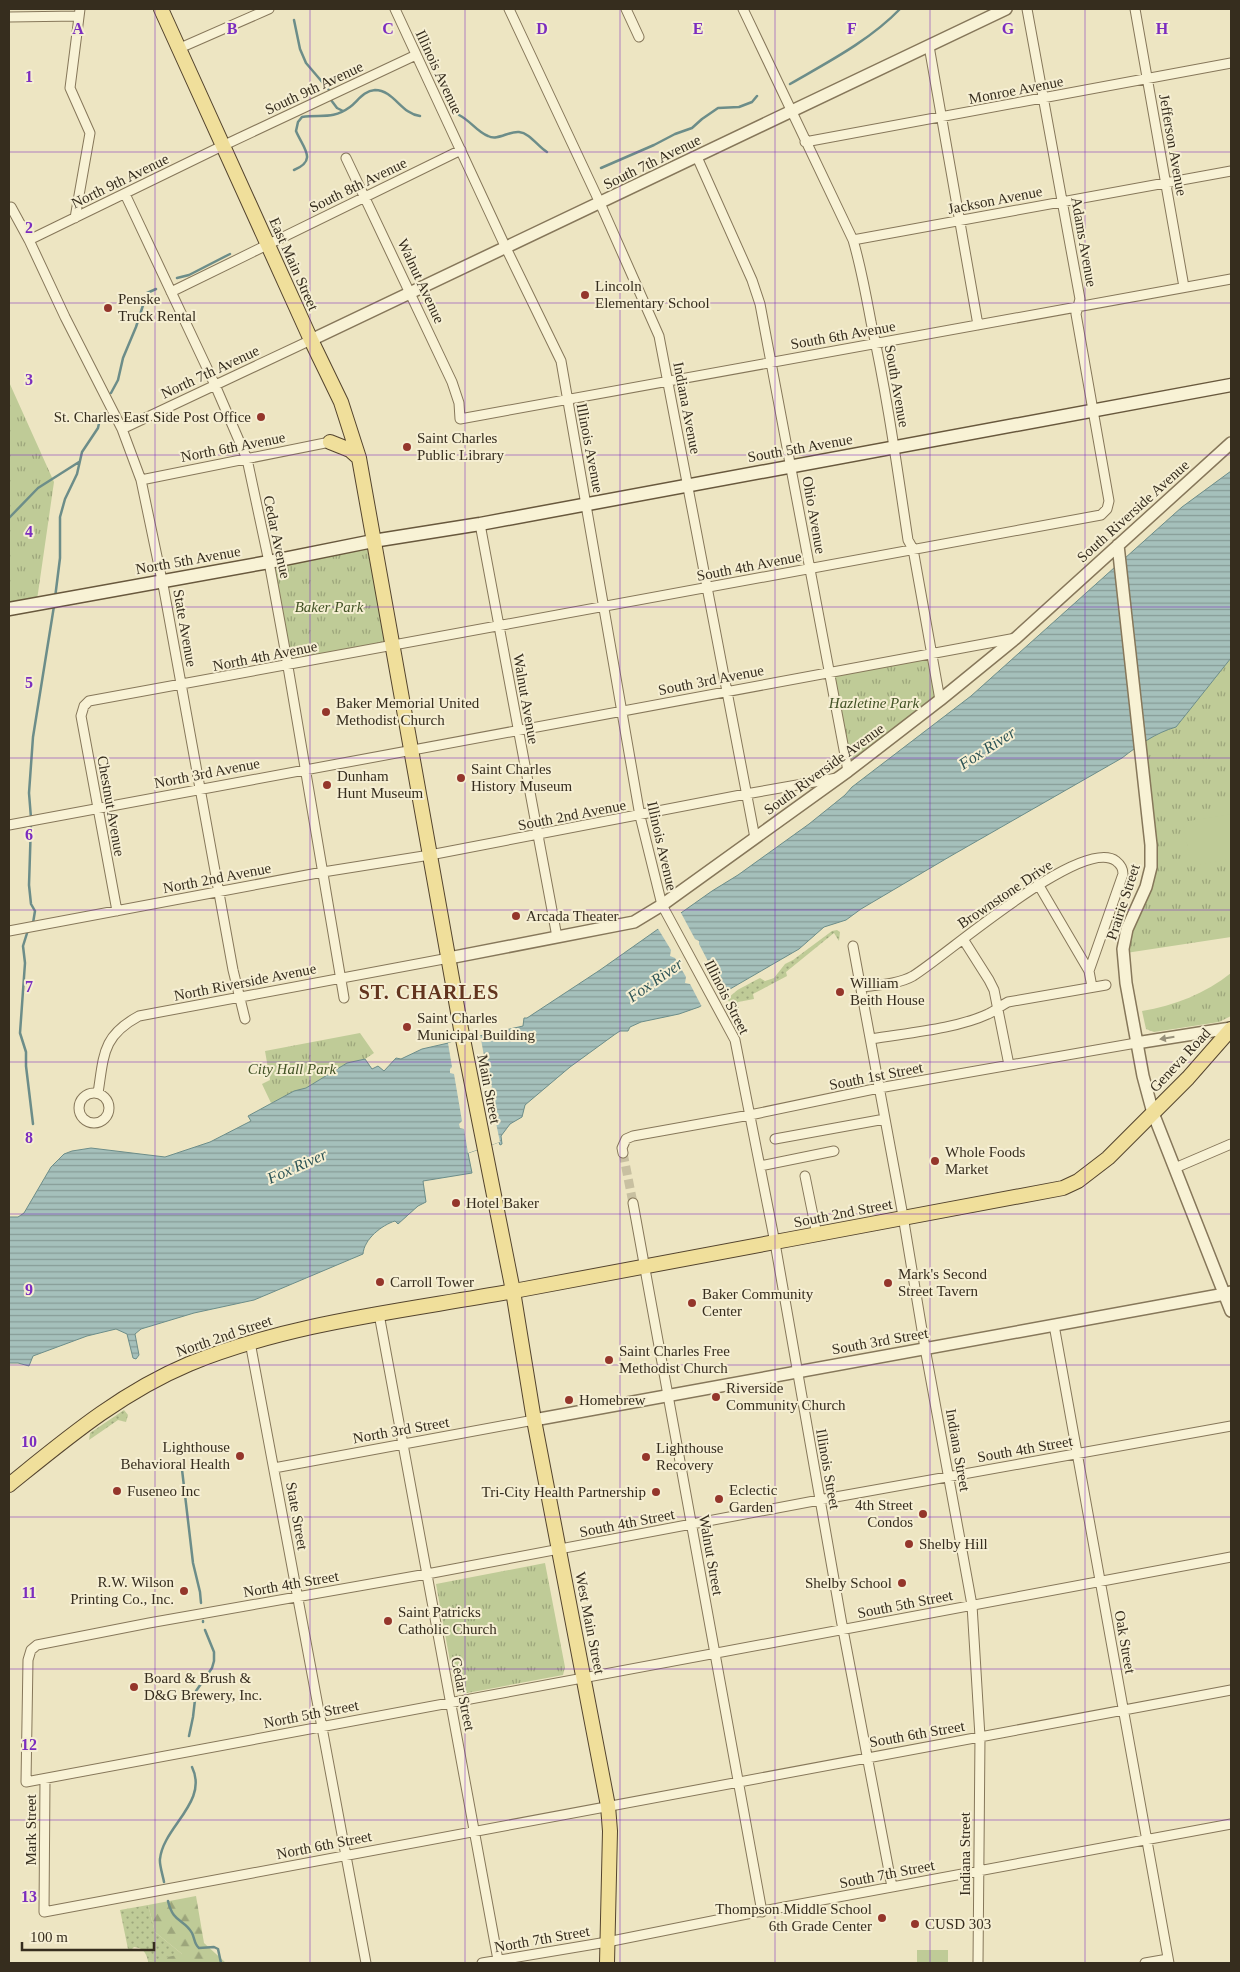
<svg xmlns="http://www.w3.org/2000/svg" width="1240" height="1972" font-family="'Times New Roman',serif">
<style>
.grass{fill:url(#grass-dots)}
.forest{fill:url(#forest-firs)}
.park{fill:url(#park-tufts)}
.garden{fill:#bfcb97}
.water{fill:url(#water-rules);stroke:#6c8d89}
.pier{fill:#ede5c2}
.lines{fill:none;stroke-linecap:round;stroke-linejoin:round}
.stream{stroke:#6c8d89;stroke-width:2.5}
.minor-tunnel{stroke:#c8c0a1;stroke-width:9;stroke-dasharray:9 4.5;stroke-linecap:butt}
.minor-casing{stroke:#86775a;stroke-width:11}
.tertiary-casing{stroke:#86775a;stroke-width:14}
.secondary-casing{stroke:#68583d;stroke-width:15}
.primary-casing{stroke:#54442e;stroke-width:16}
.minor{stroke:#f8f2d5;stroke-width:9}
.tertiary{stroke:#f8f2d5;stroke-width:11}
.secondary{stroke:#f8f2d5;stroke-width:12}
.primary{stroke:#f0df9b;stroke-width:14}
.oneway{fill:#97907a}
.grid{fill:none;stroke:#7b2cbf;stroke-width:1;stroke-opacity:0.55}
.poi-dot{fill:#94362b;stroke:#f5eed2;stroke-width:2}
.labels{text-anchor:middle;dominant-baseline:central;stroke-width:4;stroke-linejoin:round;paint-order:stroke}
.street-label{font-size:15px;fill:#362d1e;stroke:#f5eed2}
.poi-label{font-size:15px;fill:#362d1e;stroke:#f5eed2;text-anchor:start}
.park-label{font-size:15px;font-style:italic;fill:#425225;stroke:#f5eed2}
.water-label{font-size:16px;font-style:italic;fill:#2d5456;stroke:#f5eed2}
.district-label{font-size:20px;font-weight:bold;letter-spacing:1px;fill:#62341e;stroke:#f5eed2}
.grid-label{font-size:16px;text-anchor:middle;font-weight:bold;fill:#7b2cbf;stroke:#f5eed2;stroke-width:4;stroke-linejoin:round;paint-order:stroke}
</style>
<defs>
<pattern id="grass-dots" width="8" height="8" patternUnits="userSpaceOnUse" patternTransform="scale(1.25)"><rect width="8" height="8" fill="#bfcb97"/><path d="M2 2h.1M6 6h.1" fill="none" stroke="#9ca57b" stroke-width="1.8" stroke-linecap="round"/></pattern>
<pattern id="forest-firs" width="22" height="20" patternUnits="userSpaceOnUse" patternTransform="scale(1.25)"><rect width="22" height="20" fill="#bfcb97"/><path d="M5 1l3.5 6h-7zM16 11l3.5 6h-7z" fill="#9ca57b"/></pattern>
<pattern id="park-tufts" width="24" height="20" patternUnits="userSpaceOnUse" patternTransform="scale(1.25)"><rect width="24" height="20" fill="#bfcb97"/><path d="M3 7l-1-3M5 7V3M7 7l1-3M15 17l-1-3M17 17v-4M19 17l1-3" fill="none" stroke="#9ca57b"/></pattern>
<pattern id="water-rules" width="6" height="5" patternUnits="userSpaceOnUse" patternTransform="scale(1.25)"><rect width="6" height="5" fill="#a5c0bb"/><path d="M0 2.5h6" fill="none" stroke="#879c97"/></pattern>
</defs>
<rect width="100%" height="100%" fill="#ede5c2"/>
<!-- grass -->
<path class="grass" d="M 837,930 L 840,932 L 839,941 L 834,933 L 786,972 L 787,976 L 753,994 L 754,999 L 738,1002 L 739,1012 L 734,1011 L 727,998 C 733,995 736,990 741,988 C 748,985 753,981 760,978 L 765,981 L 774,978 L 785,964 L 793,960 L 832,931 Z
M 124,1410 L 128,1415 L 126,1422 L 118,1420 L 89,1440 L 90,1433 Z
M 148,1905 L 155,1932 L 182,1954 L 181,1956 L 148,1961 C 146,1952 143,1948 134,1947 L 131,1950 L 128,1949 L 120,1910 Z"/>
<!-- forest -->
<path class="forest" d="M 196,1896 L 204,1943 L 226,1963 L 148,1963 L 148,1961 L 182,1954 L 155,1932 L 148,1905 Z"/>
<!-- park -->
<path class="park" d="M 9,382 L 54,482 L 37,600 L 9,606 Z
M 367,548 L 388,646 L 288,665 L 270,568 Z
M 930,656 L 938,701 L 849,766 L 831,673 Z
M 1231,658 L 1231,937 L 1126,953 L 1131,929 L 1149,889 L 1143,742 L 1165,730 L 1176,727 Z
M 1231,973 L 1231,1016 L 1219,1022 L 1154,1032 L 1146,1029 L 1142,1011 C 1174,1006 1206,993 1231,973 Z
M 360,1033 L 374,1053 L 365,1059 L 347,1063 L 306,1088 L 271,1103 L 262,1084 L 270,1080 L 265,1051 Z
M 545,1563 L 565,1667 L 563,1675 L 462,1694 L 455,1689 L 436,1584 Z"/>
<!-- garden -->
<path class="garden" d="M 1231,814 L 1231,858 L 1191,866 L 1183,822 Z
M 917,1950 L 948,1950 L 948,1963 L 917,1963 Z"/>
<!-- water -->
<path class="water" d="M 1231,471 L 1231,658 L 1176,727 C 1155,733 1139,745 1122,758 L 949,857 L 861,909 L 846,920 L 824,927 L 799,949 L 699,1007 L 679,1014 L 641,1022 L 630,1027 L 628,1031 L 620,1031 L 614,1035 L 570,1067 L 525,1105 L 522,1117 L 510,1124 L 501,1136 L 502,1144 L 500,1145 L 499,1142 L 468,1153 L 472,1173 L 423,1181 L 426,1202 L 418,1206 L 398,1224 L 395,1221 C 382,1225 364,1239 363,1254 L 254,1300 L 194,1313 L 141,1329 L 135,1334 L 139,1355 L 136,1359 L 133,1358 L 127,1334 L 116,1329 L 87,1336 L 33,1356 L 29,1366 L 18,1363 L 9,1363 L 9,1217 L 18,1217 L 24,1213 L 51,1167 L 64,1154 L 72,1151 L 91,1148 L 165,1157 L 210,1142 L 251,1121 L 248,1116 L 294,1091 L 306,1088 L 347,1063 L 365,1059 L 372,1069 L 378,1066 L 384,1071 L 396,1058 L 401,1059 L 422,1049 L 523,1026 L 524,1018 L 527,1018 L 600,970 L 712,891 L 738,875 L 809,824 L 845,795 L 852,787 L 971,696 L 1182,507 Z"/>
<!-- pier -->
<path class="pier" d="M 680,911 L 695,939 L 699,941 L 699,944 L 710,965 L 713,967 L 726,994 L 702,1007 L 690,984 L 685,983 L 686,977 L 675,958 L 670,956 L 671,950 L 657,927 Z
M 480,1034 L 484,1056 L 488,1057 L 488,1060 L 485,1063 L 489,1084 L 492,1085 L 491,1090 L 494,1111 L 498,1113 L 499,1116 L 495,1118 L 500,1142 L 468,1153 L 464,1129 L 460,1128 L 459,1124 L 462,1121 L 454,1074 L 450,1073 L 450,1069 L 452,1067 L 448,1043 Z"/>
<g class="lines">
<!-- stream -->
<path class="stream" d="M 294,20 L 300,49 L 306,63 L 329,90
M 790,84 C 828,62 869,41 900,9
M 331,100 L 337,108 L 343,111
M 459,115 C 471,121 477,132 488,136 C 498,141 508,131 519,132 C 530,133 538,147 547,152
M 601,168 L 654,145 L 675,134 L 692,128 L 702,119 L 718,108 L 739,107 L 752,102 L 757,96
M 294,170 C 318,160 303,148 296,131 L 298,122 L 302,117 C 321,114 332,120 350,107 C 358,101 363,91 375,90 C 394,90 401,114 420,116
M 177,278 L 189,275 L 230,254
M 111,393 L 118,380 L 123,358 L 136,327 L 147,293 L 156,289
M 9,518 L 38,488 L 79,462
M 55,598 L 60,558 L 60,517 L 65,499 L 77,474 L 82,452 L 98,428 L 101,414
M 31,818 L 29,793 L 33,737 L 54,606
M 31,823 L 29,885 L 31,904 L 35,911 L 33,923
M 28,930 L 23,946 L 25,963 L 20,1033 L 26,1052 L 26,1066 L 33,1124
M 181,1461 L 193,1563 L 200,1592 L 201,1603
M 203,1622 L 203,1621
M 189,1736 L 193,1717 L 196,1691 L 212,1668 L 214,1661 L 214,1652 L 205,1630
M 164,1882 C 163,1876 159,1864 160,1859 C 163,1827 209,1802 192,1767
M 168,1901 C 173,1923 184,1919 192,1933 C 195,1939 194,1944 199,1948 L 214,1947 L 218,1949 L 221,1963"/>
<!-- minor-tunnel -->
<path class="minor-tunnel" d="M 623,1153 L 633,1203"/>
<defs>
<path id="minor" d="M 395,9 L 506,248 L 561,361 L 640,816 L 662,905 L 735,1040 L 775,1243 L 841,1619 L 892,1887
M 509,9 L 600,203 L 659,336 L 755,838
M 626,9 L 639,37
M 743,9 L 853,240 C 861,267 866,295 871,322 C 887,394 897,467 908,540 L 913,549 L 940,700
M 1135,9 L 1184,287
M 9,17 L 79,16
M 929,46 L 978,325
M 180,48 L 269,9
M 805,142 L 1231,63
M 697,157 L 752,280 L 760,304 L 848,771
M 346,158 L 452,382 L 459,403 L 460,419 L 1231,279
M 125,194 L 215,385 L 247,459 L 269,562 L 286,655 L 344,998
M 11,207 L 29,240 L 65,317 L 122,429 L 141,480 L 164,590 L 233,970 L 245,1019
M 75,218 L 90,133 L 70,88 L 80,9
M 29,240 L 216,149 L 416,55
M 853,240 L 1231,171
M 171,292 L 461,150
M 122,429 L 311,340
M 141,480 L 330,442
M 480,524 L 557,937
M 9,825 L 1016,638
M 1038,884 L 1089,971 L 1092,987
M 117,911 L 81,716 L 84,706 L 89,701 L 1101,515 L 1107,509 L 1109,501 L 1076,314 L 1080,299 L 1027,9
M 9,931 L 323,872 L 430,855 L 746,794 L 837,778
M 963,939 L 989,980 L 994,990 L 1009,1065
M 853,946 L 903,1216 L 925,1348 L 972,1605 L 980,1737 L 978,1963
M 862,987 C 877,985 899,984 913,976 C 946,956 1082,835 1116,861 C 1121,865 1123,868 1123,874 L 1089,971
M 871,1039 C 906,1033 956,1029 988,1014 C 995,1011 1000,1006 1008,1002 L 1106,985
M79 1108a15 15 0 1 1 30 0a15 15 0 1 1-30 0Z
M 98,1093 C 104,1055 102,1036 139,1016 L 449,958
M 775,1139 L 885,1119
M 623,1153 L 622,1148 L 626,1139 L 633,1136 L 750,1115 L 879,1088 L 1136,1043
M 760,1166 L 834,1151
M 1175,1168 L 1231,1144
M 805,1176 L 817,1235
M 633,1203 L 762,1912
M 379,1314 L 498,1960
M 1054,1325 L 1169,1963
M 250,1342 L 366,1963
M 1231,1426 L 830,1498 L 427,1574 L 149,1623 L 37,1645 L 31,1650 L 28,1660 L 26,1782 L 1231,1557
M 274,1468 L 534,1420
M 45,1779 L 44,1912 L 1231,1690
M 482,1963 L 607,1942 L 752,1913 L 1231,1824
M 1145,1963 L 1168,1959"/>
<path id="tertiary" d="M 311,340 L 1006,9
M 1118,545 L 1151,845 L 1151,867 L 1146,887 L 1127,929 L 1123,949 L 1126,983 L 1143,1076 L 1153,1113 L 1231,1311
M 449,958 L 634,922 L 662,905 L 848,771 L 940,700 L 1016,638 L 1231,443
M 1136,1043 L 1231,1028
M 534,1420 L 1225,1294 L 1231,1292"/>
<path id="secondary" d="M 9,609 L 269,562 L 373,541 L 480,524 L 1231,385"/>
<path id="primary" d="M 161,9 L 311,340 L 341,402 L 359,458 L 461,1029 L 513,1291 L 534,1420 L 608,1806 L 610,1831 L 607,1963
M 330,442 L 350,450 L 359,458
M 9,1485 C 66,1439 120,1393 189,1364 C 292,1322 405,1311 514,1291 C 697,1257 880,1222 1063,1188 L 1078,1181 L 1108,1158 L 1188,1078 L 1231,1029"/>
</defs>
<!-- minor casing -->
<use href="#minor" class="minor-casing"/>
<!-- tertiary casing -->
<use href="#tertiary" class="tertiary-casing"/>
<!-- secondary casing -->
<use href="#secondary" class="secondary-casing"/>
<!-- primary casing -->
<use href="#primary" class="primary-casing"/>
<!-- minor -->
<use href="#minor" class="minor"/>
<!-- tertiary -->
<use href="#tertiary" class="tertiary"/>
<!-- secondary -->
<use href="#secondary" class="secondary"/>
<!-- primary -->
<use href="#primary" class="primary"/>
</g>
<!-- one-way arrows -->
<defs><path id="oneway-solid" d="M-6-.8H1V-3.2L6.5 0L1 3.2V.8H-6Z" transform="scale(1.25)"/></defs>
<use class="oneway" href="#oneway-solid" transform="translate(1167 1038) rotate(171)"/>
<!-- grid -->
<path class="grid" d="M 155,9 L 155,1963M 310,9 L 310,1963M 465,9 L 465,1963M 620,9 L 620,1963M 775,9 L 775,1963M 930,9 L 930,1963M 1085,9 L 1085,1963M 9,152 L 1231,152M 9,303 L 1231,303M 9,455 L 1231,455M 9,607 L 1231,607M 9,758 L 1231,758M 9,910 L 1231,910M 9,1062 L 1231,1062M 9,1214 L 1231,1214M 9,1365 L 1231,1365M 9,1517 L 1231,1517M 9,1669 L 1231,1669M 9,1820 L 1231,1820"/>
<!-- markers -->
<g class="poi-dot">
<circle cx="585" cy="295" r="5"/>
<circle cx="108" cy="308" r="5"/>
<circle cx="261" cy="417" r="5"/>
<circle cx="407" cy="447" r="5"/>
<circle cx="326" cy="712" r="5"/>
<circle cx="461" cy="778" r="5"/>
<circle cx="327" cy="785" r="5"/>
<circle cx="516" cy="916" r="5"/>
<circle cx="840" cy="992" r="5"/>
<circle cx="407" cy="1027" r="5"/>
<circle cx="935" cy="1161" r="5"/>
<circle cx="456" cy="1203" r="5"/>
<circle cx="380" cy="1282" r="5"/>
<circle cx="888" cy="1283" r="5"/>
<circle cx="692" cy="1303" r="5"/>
<circle cx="609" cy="1360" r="5"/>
<circle cx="716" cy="1397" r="5"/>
<circle cx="569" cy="1400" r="5"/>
<circle cx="240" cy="1456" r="5"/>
<circle cx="646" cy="1457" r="5"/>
<circle cx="117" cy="1491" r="5"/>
<circle cx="656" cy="1492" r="5"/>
<circle cx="719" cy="1499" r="5"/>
<circle cx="923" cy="1514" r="5"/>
<circle cx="909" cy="1544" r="5"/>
<circle cx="902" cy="1583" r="5"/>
<circle cx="184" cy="1591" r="5"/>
<circle cx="388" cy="1621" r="5"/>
<circle cx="134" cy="1687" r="5"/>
<circle cx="882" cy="1918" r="5"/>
<circle cx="915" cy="1924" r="5"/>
</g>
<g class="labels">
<!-- street labels -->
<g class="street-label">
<text transform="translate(439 72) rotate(65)">Illinois Avenue</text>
<text transform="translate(314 88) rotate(-25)">South 9th Avenue</text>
<text transform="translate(1016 90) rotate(-11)">Monroe Avenue</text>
<text transform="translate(1173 145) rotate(80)">Jefferson Avenue</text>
<text transform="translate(652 162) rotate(-26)">South 7th Avenue</text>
<text transform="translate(120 181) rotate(-26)">North 9th Avenue</text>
<text transform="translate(358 185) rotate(-26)">South 8th Avenue</text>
<text transform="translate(995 200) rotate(-11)">Jackson Avenue</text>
<text transform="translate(1084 242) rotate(80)">Adams Avenue</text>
<text transform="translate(294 264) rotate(66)">East Main Street</text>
<text transform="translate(421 281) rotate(65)">Walnut Avenue</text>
<text transform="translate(843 335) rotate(-10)">South 6th Avenue</text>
<text transform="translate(210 372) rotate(-25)">North 7th Avenue</text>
<text transform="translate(897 386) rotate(80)">South Avenue</text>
<text transform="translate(687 408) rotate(79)">Indiana Avenue</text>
<text transform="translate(233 447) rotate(-11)">North 6th Avenue</text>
<text transform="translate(590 448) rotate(79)">Illinois Avenue</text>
<text transform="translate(800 448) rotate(-10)">South 5th Avenue</text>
<text transform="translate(1133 511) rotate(-42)">South Riverside Avenue</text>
<text transform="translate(814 515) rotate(80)">Ohio Avenue</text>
<text transform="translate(277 537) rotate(78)">Cedar Avenue</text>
<text transform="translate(188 560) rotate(-10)">North 5th Avenue</text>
<text transform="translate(749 566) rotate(-11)">South 4th Avenue</text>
<text transform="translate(185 628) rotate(80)">State Avenue</text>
<text transform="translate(265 656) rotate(-11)">North 4th Avenue</text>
<text transform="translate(711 680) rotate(-11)">South 3rd Avenue</text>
<text transform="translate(526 699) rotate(80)">Walnut Avenue</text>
<text transform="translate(824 769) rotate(-36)">South Riverside Avenue</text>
<text transform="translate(207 773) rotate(-11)">North 3rd Avenue</text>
<text transform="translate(111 806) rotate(80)">Chestnut Avenue</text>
<text transform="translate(572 815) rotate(-11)">South 2nd Avenue</text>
<text transform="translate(662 846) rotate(77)">Illinois Avenue</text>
<text transform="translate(217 878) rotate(-11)">North 2nd Avenue</text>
<text transform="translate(1005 894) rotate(-34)">Brownstone Drive</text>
<text transform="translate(1123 902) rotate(-72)">Prairie Street</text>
<text transform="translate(245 982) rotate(-11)">North Riverside Avenue</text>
<text transform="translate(727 997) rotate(63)">Illinois Street</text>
<text transform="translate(1180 1060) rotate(-47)">Geneva Road</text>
<text transform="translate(876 1076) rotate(-11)">South 1st Street</text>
<text transform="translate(489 1089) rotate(79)">Main Street</text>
<text transform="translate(843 1213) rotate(-11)">South 2nd Street</text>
<text transform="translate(224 1336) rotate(-19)">North 2nd Street</text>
<text transform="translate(880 1341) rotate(-10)">South 3rd Street</text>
<text transform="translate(401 1430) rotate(-10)">North 3rd Street</text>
<text transform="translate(1025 1449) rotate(-10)">South 4th Street</text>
<text transform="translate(958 1450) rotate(80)">Indiana Street</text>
<text transform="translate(828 1469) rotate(80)">Illinois Street</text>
<text transform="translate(297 1516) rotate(80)">State Street</text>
<text transform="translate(627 1523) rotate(-11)">South 4th Street</text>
<text transform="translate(711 1555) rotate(80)">Walnut Street</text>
<text transform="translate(291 1584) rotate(-10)">North 4th Street</text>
<text transform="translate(905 1604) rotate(-11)">South 5th Street</text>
<text transform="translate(590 1623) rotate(79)">West Main Street</text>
<text transform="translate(1125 1642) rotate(80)">Oak Street</text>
<text transform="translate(463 1694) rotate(79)">Cedar Street</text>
<text transform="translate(311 1714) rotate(-11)">North 5th Street</text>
<text transform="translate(917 1734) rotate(-10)">South 6th Street</text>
<text transform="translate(31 1830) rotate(-90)">Mark Street</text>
<text transform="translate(324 1845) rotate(-11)">North 6th Street</text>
<text transform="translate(965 1854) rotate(-90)">Indiana Street</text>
<text transform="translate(887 1874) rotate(-11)">South 7th Street</text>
<text transform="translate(542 1939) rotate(-10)">North 7th Street</text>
</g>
<!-- poi labels -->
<g class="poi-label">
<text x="595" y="286">Lincoln<tspan x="595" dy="17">Elementary School</tspan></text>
<text x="118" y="299">Penske<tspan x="118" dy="17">Truck Rental</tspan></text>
<text x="251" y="417" text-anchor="end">St. Charles East Side Post Office</text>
<text x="417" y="438">Saint Charles<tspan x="417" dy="17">Public Library</tspan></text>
<text x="336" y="703">Baker Memorial United<tspan x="336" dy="17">Methodist Church</tspan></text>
<text x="471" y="769">Saint Charles<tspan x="471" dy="17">History Museum</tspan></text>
<text x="337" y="776">Dunham<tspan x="337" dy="17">Hunt Museum</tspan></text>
<text x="526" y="916">Arcada Theater</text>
<text x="850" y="983">William<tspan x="850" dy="17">Beith House</tspan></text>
<text x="417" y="1018">Saint Charles<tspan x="417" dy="17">Municipal Building</tspan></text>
<text x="945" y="1152">Whole Foods<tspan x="945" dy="17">Market</tspan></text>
<text x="466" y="1203">Hotel Baker</text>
<text x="898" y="1274">Mark's Second<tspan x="898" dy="17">Street Tavern</tspan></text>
<text x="390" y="1282">Carroll Tower</text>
<text x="702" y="1294">Baker Community<tspan x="702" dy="17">Center</tspan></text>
<text x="619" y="1351">Saint Charles Free<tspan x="619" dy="17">Methodist Church</tspan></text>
<text x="726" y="1388">Riverside<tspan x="726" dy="17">Community Church</tspan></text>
<text x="579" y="1400">Homebrew</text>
<text x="230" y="1447" text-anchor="end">Lighthouse<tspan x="230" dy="17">Behavioral Health</tspan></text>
<text x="656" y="1448">Lighthouse<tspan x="656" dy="17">Recovery</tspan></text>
<text x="729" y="1490">Eclectic<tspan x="729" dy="17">Garden</tspan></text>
<text x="127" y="1491">Fuseneo Inc</text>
<text x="646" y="1492" text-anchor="end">Tri-City Health Partnership</text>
<text x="913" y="1505" text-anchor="end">4th Street<tspan x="913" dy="17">Condos</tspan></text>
<text x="919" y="1544">Shelby Hill</text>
<text x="174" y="1582" text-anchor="end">R.W. Wilson<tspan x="174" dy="17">Printing Co., Inc.</tspan></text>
<text x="892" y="1583" text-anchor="end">Shelby School</text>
<text x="398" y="1612">Saint Patricks<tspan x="398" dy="17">Catholic Church</tspan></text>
<text x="144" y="1678">Board &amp; Brush &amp;<tspan x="144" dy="17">D&amp;G Brewery, Inc.</tspan></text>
<text x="872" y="1909" text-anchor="end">Thompson Middle School<tspan x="872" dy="17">6th Grade Center</tspan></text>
<text x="925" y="1924">CUSD 303</text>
</g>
<!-- park labels -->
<g class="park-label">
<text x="329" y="607">Baker Park</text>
<text x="874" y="703">Hazletine Park</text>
<text x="292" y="1069">City Hall Park</text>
</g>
<!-- water labels -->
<g class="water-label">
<text transform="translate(987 748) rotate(-33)">Fox River</text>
<text transform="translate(655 980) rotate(-35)">Fox River</text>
<text transform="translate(297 1166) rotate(-24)">Fox River</text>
</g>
<!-- district labels -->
<g class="district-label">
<text x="429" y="992">ST. CHARLES</text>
</g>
</g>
<g class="grid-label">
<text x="78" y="34">A</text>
<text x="232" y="34">B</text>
<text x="388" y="34">C</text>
<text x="542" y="34">D</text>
<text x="698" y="34">E</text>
<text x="852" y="34">F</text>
<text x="1008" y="34">G</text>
<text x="1162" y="34">H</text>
<text x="29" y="82">1</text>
<text x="29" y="233">2</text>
<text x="29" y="385">3</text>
<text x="29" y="537">4</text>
<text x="29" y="688">5</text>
<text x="29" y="840">6</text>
<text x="29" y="992">7</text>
<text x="29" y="1143">8</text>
<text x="29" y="1295">9</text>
<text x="29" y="1447">10</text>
<text x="29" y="1598">11</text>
<text x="29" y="1750">12</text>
<text x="29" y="1902">13</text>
</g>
<!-- border -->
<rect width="1240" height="1972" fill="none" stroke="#362d1e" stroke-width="20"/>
<!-- scale -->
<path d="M22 1942v8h132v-8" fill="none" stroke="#362d1e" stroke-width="2.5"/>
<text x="30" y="1942" font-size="15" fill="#362d1e" stroke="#f5eed2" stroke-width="4" paint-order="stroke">100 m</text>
</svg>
